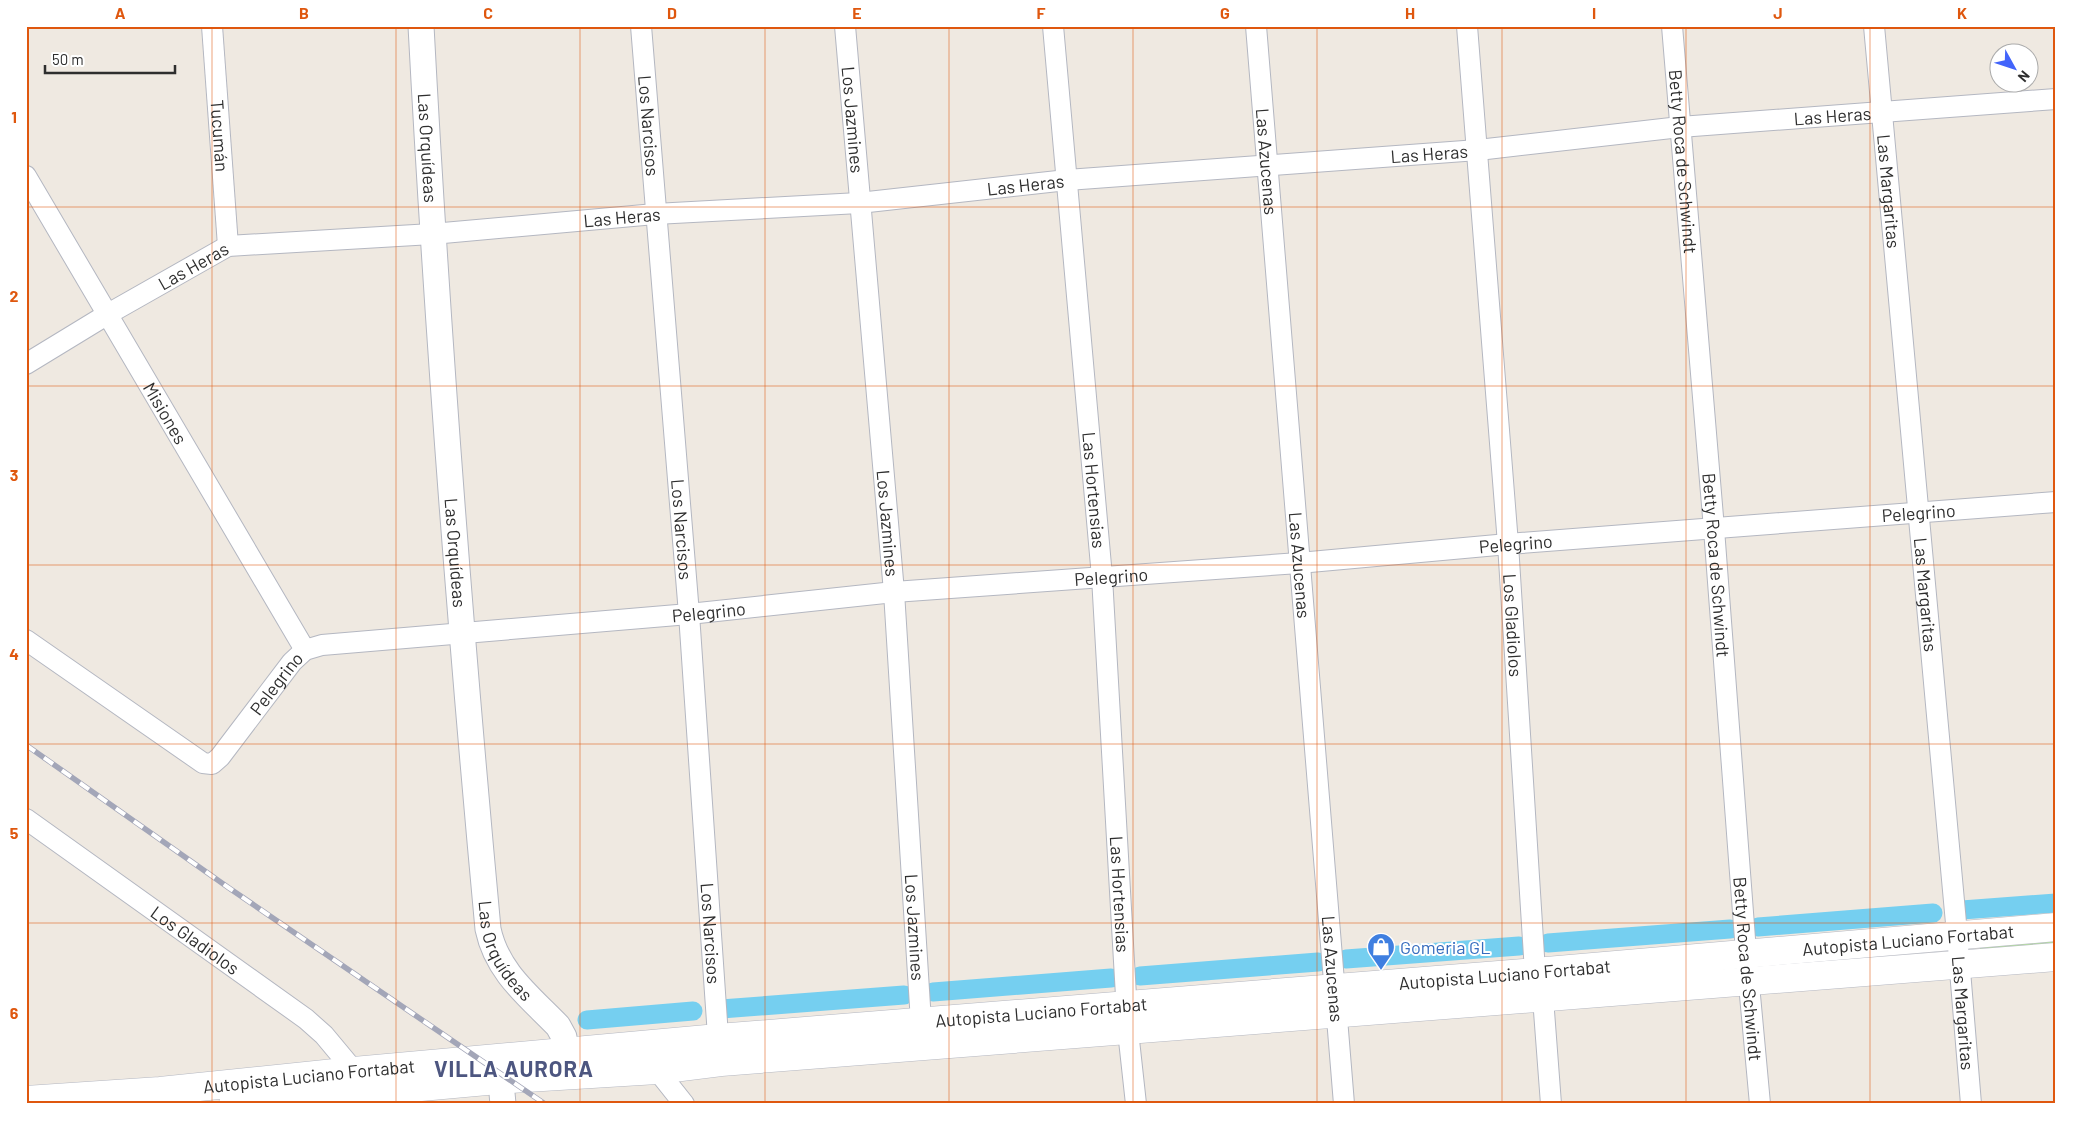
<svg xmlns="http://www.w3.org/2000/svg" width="2082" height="1130" font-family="Barlow,sans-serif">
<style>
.green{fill:#b6e59e}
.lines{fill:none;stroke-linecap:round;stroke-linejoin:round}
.canal{stroke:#75cff0;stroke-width:19}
.minor-casing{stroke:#b4b7c1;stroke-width:22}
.tertiary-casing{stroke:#b4b7c1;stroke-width:27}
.secondary-casing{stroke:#b4b7c1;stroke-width:29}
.minor{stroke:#fff;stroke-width:20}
.tertiary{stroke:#fff;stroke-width:25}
.secondary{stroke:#fff;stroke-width:28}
.rail-casing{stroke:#a3a6b8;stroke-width:5.5}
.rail{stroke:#fff;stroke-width:4;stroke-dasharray:11;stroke-linecap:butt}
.grid{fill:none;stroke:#df570e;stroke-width:1;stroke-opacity:0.55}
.labels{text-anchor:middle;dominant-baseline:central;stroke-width:4;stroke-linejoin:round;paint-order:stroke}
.street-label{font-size:18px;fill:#2e2e2e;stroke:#fff}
.shop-label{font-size:18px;fill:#366cbe;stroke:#fff;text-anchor:start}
.district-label{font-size:22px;font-weight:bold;letter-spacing:1px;fill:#4d5680;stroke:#fff}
.neatline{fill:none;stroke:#df570e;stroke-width:2}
.grid-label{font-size:16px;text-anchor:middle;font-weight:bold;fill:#df570e}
</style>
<rect width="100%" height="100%" fill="#efe9e1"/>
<!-- green -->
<path class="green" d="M 2056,938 L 2056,945 L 1980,951 L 1980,944 Z"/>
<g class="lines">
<!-- canal -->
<path class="canal" d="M 1962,910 L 2056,903
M 1758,927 L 1933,913
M 1548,943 L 1730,929
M 1346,959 L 1519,946
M 1140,976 L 1318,962
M 933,992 L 1111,978
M 721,1009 L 904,995
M 587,1020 L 693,1011"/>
<defs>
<g id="minor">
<path id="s1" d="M 212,26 L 228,246"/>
<path id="s2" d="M 641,26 L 689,614 L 719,1051"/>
<path id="s3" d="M 845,26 L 894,592 L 921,1022"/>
<path id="s4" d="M 1053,26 L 1102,577 L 1128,1031 L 1136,1104"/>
<path id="s5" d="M 1256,26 L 1344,1104"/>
<path id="s6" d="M 1467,26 L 1508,544 L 1535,972 L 1543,998 L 1551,1104"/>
<path id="s7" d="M 1672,26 L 1714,529 L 1746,952 L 1760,1104"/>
<path id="s8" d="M 1874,26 L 1957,934 L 1971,1104"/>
<path id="s9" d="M 26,176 L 305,650"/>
<path id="s10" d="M 26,364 L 108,314 L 228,246 L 432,234 L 655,214 L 859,203 L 1067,180 L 1478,150 L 1680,127 L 2056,99"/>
<path id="s11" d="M 26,640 L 203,763 L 212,764 L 220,757 L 292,662 L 305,650 L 322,645 L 689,614 L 894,592 L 1299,563 L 1508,544 L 2056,502"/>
<path id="s12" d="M 26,819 L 306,1019 L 324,1035 L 354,1071"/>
<path d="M 657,1070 L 684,1104"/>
</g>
<g id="tertiary">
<path id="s13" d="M 421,26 C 437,328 460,628 488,929 C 497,972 529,996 558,1026 L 564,1037 L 565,1052"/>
<path d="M 499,1061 L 503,1104"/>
</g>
<g id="secondary">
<path id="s14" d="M 26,1100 L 160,1091 L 354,1071 L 718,1038 L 1535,972 L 2056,927"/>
<path d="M 233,1104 L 510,1079 L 657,1070 L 721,1062 L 2056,957"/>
</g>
</defs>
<!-- minor casing -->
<use href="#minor" class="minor-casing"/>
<!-- tertiary casing -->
<use href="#tertiary" class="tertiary-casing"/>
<!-- secondary casing -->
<use href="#secondary" class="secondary-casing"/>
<!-- minor -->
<use href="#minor" class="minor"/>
<!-- tertiary -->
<use href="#tertiary" class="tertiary"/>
<!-- secondary -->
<use href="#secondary" class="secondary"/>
<defs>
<path id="rail" d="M 26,745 L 229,888 L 545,1104"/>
</defs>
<!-- rail casing -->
<use href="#rail" class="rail-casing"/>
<!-- rail -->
<use href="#rail" class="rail"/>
</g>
<!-- grid -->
<path class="grid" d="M 212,26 L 212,1104M 396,26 L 396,1104M 580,26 L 580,1104M 765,26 L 765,1104M 949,26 L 949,1104M 1133,26 L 1133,1104M 1317,26 L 1317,1104M 1502,26 L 1502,1104M 1686,26 L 1686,1104M 1870,26 L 1870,1104M 26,207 L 2056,207M 26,386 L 2056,386M 26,565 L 2056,565M 26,744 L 2056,744M 26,923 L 2056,923"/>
<!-- icons -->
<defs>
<symbol id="shop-pin" viewBox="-11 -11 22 30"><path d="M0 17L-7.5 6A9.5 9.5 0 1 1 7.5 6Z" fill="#3f7fe0" stroke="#fff"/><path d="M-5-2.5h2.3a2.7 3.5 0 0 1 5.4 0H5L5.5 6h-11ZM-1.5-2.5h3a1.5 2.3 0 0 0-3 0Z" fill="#fff"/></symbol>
</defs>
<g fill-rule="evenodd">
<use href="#shop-pin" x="1365" y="931" width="32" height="43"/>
</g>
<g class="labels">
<!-- street labels -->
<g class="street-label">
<text stroke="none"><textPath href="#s10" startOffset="1844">Las Heras</textPath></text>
<text stroke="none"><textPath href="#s3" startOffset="94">Los Jazmines</textPath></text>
<text stroke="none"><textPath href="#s2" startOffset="100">Los Narcisos</textPath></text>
<text stroke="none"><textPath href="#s1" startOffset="110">Tucumán</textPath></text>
<text stroke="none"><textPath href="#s13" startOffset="122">Las Orquídeas</textPath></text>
<text stroke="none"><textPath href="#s10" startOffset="1439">Las Heras</textPath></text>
<text stroke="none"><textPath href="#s5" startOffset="136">Las Azucenas</textPath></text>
<text stroke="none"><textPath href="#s7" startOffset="136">Betty Roca de Schwindt</textPath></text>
<text stroke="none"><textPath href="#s10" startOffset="1034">Las Heras</textPath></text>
<text stroke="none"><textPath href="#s8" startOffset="166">Las Margaritas</textPath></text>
<text stroke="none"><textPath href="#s10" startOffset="629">Las Heras</textPath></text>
<text stroke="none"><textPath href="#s10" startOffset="194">Las Heras</textPath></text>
<text stroke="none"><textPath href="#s9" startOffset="275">Misiones</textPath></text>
<text stroke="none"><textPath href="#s4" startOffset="466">Las Hortensias</textPath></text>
<text stroke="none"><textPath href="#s11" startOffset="1992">Pelegrino</textPath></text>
<text stroke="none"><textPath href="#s3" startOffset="499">Los Jazmines</textPath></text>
<text stroke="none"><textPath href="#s2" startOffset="505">Los Narcisos</textPath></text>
<text stroke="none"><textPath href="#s11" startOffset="1588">Pelegrino</textPath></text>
<text stroke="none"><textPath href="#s13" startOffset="528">Las Orquídeas</textPath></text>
<text stroke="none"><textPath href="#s5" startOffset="541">Las Azucenas</textPath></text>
<text stroke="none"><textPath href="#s7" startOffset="541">Betty Roca de Schwindt</textPath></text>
<text stroke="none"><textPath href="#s11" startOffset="1182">Pelegrino</textPath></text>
<text stroke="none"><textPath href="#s8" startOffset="571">Las Margaritas</textPath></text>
<text stroke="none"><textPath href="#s11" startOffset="778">Pelegrino</textPath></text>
<text stroke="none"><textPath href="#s6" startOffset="601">Los Gladiolos</textPath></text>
<text stroke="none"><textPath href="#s11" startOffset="328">Pelegrino</textPath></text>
<text stroke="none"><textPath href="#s4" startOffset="871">Las Hortensias</textPath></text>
<text stroke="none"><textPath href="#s3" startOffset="904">Los Jazmines</textPath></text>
<text stroke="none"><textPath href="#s2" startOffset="910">Los Narcisos</textPath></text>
<text stroke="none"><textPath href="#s14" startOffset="1889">Autopista Luciano Fortabat</textPath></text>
<text stroke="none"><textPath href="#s12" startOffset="208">Los Gladiolos</textPath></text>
<text stroke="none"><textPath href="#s13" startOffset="932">Las Orquídeas</textPath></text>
<text stroke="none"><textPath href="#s5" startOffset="946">Las Azucenas</textPath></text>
<text stroke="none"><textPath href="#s7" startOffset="946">Betty Roca de Schwindt</textPath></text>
<text stroke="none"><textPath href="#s14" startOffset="1484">Autopista Luciano Fortabat</textPath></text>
<text stroke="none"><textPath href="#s14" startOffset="1019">Autopista Luciano Fortabat</textPath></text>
<text stroke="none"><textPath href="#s8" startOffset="991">Las Margaritas</textPath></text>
<text stroke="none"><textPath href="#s14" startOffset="284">Autopista Luciano Fortabat</textPath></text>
</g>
<!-- shop labels -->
<g class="shop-label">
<text x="1400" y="947">Gomeria GL</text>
</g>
<!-- district labels -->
<g class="district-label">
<text x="514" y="1068">VILLA AURORA</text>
</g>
</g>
<!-- border -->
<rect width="2082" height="1130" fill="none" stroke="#ffffff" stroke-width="55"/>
<!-- north arrow -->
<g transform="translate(2014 68) rotate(130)"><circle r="24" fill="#ffffff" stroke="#ababab"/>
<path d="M0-4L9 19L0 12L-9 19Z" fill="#4264fb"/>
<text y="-8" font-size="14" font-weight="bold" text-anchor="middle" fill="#2e2e2e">N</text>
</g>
<!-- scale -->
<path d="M45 65v8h130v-8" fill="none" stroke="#2e2e2e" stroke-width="2.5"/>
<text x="52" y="65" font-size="15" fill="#2e2e2e" stroke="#ffffff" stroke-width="4" paint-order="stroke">50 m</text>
<rect x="28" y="28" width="2026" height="1074" class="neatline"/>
<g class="grid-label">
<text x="120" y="19">A</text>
<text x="304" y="19">B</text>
<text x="488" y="19">C</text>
<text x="672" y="19">D</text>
<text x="857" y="19">E</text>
<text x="1041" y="19">F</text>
<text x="1225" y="19">G</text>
<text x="1410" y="19">H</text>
<text x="1594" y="19">I</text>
<text x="1778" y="19">J</text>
<text x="1962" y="19">K</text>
<text x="14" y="123">1</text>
<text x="14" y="302">2</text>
<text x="14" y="481">3</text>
<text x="14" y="660">4</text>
<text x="14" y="839">5</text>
<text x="14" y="1019">6</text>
</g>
</svg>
